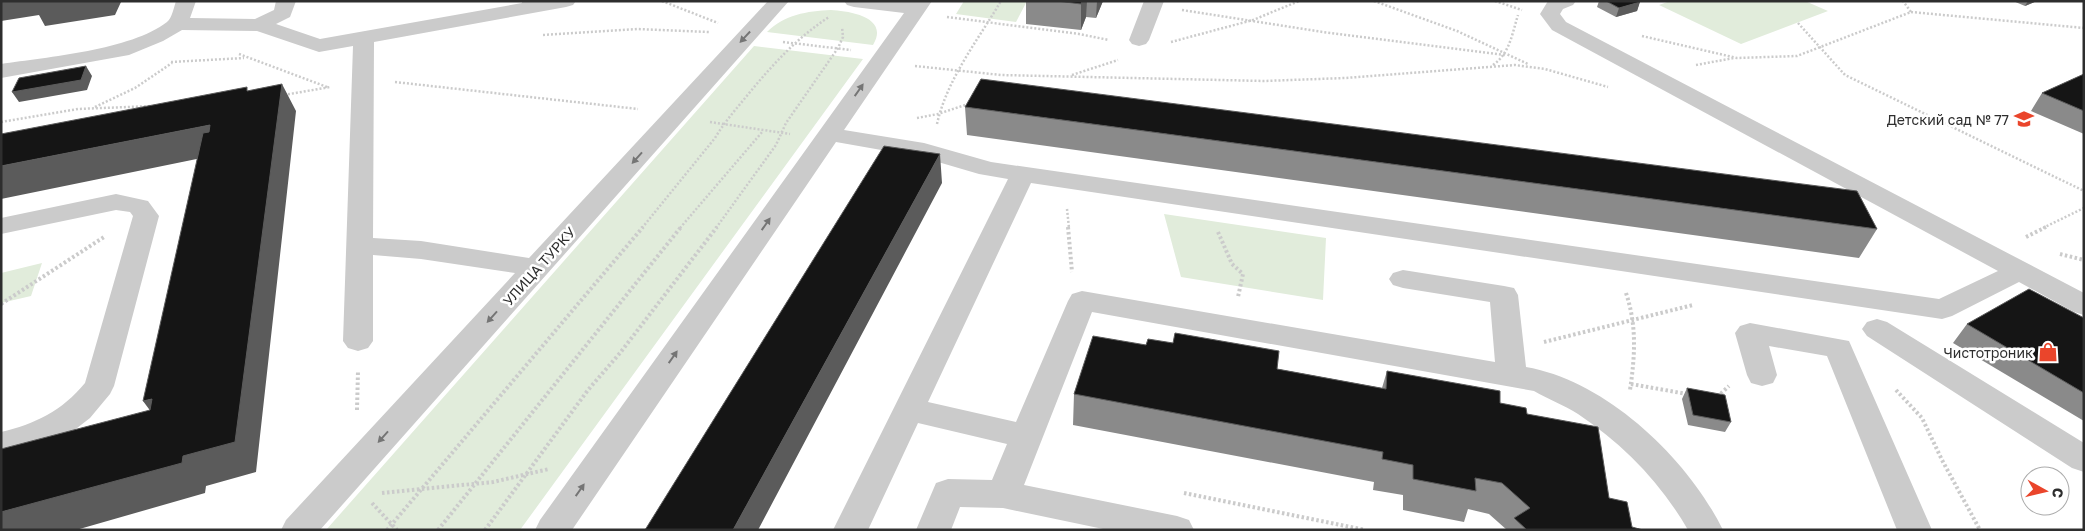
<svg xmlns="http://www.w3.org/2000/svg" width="2085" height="531" font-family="'Golos Text',sans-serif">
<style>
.green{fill:#e1ecdb}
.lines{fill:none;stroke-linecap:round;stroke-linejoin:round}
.path-far1{stroke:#cbcbcb;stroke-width:2.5;stroke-dasharray:2 2;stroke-linecap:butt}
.path{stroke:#cbcbcb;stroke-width:4;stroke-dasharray:2.5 2.5;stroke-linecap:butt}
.minor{fill:#cbcbcb;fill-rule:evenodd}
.wall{fill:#8a8a8a}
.shaded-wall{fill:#5b5b5b}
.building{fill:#151515;stroke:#5b5b5b}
.oneway{fill:#757575}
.labels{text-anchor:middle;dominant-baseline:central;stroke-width:5;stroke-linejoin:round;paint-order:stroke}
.poi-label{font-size:14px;fill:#2e2e2e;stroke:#fff;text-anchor:end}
.street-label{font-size:14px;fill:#2e2e2e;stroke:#fff}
</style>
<rect width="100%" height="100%" fill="#fff"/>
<!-- green -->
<path class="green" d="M 964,1 L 1027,1 L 1016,22 L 956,14 Z
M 1670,1 L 1805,1 L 1828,11 L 1741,44 L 1659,5 Z
M 831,10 C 849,11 890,17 873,45 L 767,32 C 784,15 807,11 831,10 Z
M 754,46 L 863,59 L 520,530 L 326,530 Z
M 1164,214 L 1326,238 L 1323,300 L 1181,277 Z
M 42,263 L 31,296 L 1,303 L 1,273 Z"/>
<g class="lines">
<!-- path-far1 -->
<path class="path-far1" d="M 662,1 L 718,23
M 1374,1 L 1457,31 L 1528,64
M 1495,1 L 1522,10
M 1182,10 L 1323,32 L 1505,55
M 1911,12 L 2084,28
M 947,17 L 1079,34 L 1109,40
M 1798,23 L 1845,75 L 2084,191
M 543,35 L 637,29 L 709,32
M 1642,36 L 1737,58 L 1797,56 L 1911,12 L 1903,1
M 783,42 L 851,50
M 1171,42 L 1253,20 L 1299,1
M 239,54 L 327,87
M 171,62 L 244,58
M 1493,65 C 1510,53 1512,34 1518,15
M 1696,65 L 1734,58
M 915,66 L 1001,75 L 1264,81 L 1345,78 L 1515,65 L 1545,69 L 1608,87
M 1072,75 L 1118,60
M 395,82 L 638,109
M 284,95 L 330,87
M 95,107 L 135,88 L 172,63
M 917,118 L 938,114 L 971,103
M 1,122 L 78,109 L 152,106
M 710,122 L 790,134
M 937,124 C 947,79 978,40 1001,1
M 1067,209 L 1069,228
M 642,228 L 715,138 C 725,121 738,107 750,92 C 774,63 798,37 829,17
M 680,228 L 763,131
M 716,228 L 776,145 L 786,123 L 838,48 L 843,37 L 842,27
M 2043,228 L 2084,208"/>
<!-- path -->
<path class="path" d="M 1068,227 L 1072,272
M 1218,232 L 1232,264 L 1243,274 L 1238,297
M 2026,237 L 2046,227
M 2060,254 L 2084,260
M 1626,293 C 1637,326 1635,356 1630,390
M 1,304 L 104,237
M 1544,342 L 1693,305
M 1631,384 L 1687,394
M 1896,390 L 1922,418 L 1942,460 L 1980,530
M 1717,397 L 1729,386
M 357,410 L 358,371
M 382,493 L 493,482 L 549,469
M 1184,493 L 1365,530
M 372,503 L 397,530
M 387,530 L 643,227
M 438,530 L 681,227
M 485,530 L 588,390 L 620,353 L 717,227"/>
<!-- minor -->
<path class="minor" d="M 176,1 L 196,1 L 190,18 L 255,19 L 274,10 L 276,1 L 296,1 L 290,17 L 276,24 L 320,39 L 522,3 L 522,1 L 576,1 L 573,5 L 566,7 L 374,42 L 373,238 L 421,241 L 529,258 L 768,1 L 789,1 L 320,530 L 281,530 L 286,520 L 515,273 L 421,259 L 373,255 L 373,341 L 368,348 L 358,351 L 348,348 L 343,341 L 353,46 L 319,52 L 257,31 L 182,30 L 163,41 L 129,55 L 1,78 L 1,64 C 47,57 131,50 167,22 C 172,18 174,7 176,1 Z
M 844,1 L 932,1 L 844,130 L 924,143 L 991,162 L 1939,299 L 1998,271 L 1552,30 L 1540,14 L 1548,1 L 1576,1 L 1573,5 L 1563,9 L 1560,14 L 1566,22 L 2084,293 L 2084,315 L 2074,312 L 2019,282 L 1952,316 L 1942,319 L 1031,183 L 928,402 L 1016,422 L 1068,301 L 1072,294 L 1082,291 L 1495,362 L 1490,302 L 1403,288 L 1393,285 L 1389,279 L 1393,273 L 1403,270 L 1504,286 L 1514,288 L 1518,295 L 1526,367 C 1607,381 1688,459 1723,530 L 1688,530 C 1661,483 1623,444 1578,414 C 1564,405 1548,399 1534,391 L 1092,312 L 1024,485 L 1177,516 L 1189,520 L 1194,530 L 1108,530 L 1003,508 L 960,507 L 951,530 L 916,530 L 936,483 L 948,479 L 992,480 L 1007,444 L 918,423 L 868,530 L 833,530 L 1008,179 L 979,174 L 921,157 L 836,142 L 572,530 L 535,530 L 540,520 L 904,13 L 854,7 L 847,5 Z
M 1144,1 L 1164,1 L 1149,40 L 1146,44 L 1139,46 L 1132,44 L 1129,40 Z
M 116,194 L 148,201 L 159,216 L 114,386 L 110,394 L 90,418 L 68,435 L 43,445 L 1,457 L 1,432 C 35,424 62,411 85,383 L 133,216 L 130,212 L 116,210 L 1,234 L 1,218 Z
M 1877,319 L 1887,322 L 2084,443 L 2084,472 L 2072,468 L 1867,336 L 1862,329 L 1867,322 Z
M 1750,323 L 1849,341 L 1932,530 L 1897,530 L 1827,356 L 1769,346 L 1777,375 L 1773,383 L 1762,386 L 1751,383 L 1747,375 L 1735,333 L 1740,326 Z"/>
</g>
<!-- wall -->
<path class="wall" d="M 1026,1 L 1103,1 L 1096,18 L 1086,17 L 1081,30 L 1026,24 Z
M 1599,1 L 1640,1 L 1637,11 L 1616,17 L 1597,7 Z
M 2013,1 L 2037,1 L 2025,6 Z
M 2084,74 L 2084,134 L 2031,111 L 2042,93 Z
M 965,107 L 1877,229 L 1859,258 L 967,135 Z
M 2084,318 L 2084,421 L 1953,343 L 1967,324 Z
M 1146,345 L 1382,388 L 1387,371 L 1500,403 L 1527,414 L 1609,498 L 1632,527 L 1643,530 L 1507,530 L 1489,514 L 1468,509 L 1464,522 L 1403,510 L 1403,495 L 1373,490 L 1374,482 L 1073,425 L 1074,394 Z
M 1687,388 L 1731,422 L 1725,432 L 1688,425 L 1682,399 Z"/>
<!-- shaded-wall -->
<path class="shaded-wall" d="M 1,1 L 120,1 L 121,2 L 115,15 L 45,26 L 39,15 L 1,21 Z
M 1082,1 L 1087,1 L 1086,17 L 1081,30 L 1081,4 Z
M 1097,1 L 1103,1 L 1096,18 Z
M 2028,1 L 2037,1 L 2025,6 Z
M 1640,2 L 1637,11 L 1616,17 L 1619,8 Z
M 86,66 L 92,76 L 87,90 L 19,102 L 12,92 Z
M 282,84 L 296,111 L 256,472 L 206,486 L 205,493 L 76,530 L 1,530 L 1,512 L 183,456 Z
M 210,125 L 226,153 L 1,199 L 1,166 Z
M 940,154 L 942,183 L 758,530 L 733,530 Z
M 152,399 L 166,432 L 143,401 Z"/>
<!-- building -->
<path class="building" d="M 1057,1 L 1082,1 L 1081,4 Z
M 1606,1 L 1640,1 L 1640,2 L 1619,8 Z
M 86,66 L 81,80 L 12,92 L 19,78 Z
M 2084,74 L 2084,111 L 2042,93 Z
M 981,79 L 1857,191 L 1877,229 L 965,107 Z
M 282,84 L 235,442 L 183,456 L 182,463 L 1,512 L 1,449 L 150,410 L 152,399 L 143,401 L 203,133 L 209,132 L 210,125 L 1,166 L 1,134 L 247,87 L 247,91 Z
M 884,146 L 940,154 L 733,530 L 645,530 Z
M 2029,289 L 2084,318 L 2084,393 L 1967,324 Z
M 1175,333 L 1279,351 L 1277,369 L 1386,389 L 1387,371 L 1500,391 L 1500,403 L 1526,408 L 1527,414 L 1598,427 L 1609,498 L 1627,502 L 1632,527 L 1643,530 L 1527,530 L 1514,518 L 1530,508 L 1502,483 L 1475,478 L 1476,491 L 1413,479 L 1413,465 L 1382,459 L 1383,452 L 1074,394 L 1093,336 L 1146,345 L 1148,339 L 1173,343 Z
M 1687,388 L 1725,395 L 1731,422 L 1693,415 Z"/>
<!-- one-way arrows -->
<defs><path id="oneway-solid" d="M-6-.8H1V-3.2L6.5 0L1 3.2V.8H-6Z" transform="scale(1.25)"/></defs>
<g class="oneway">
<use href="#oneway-solid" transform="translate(745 37) rotate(133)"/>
<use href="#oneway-solid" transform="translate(859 90) rotate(-55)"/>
<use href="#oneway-solid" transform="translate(637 158) rotate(132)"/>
<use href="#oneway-solid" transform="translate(766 224) rotate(-55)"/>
<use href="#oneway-solid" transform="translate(492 317) rotate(132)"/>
<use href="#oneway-solid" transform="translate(673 357) rotate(-55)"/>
<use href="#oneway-solid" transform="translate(383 437) rotate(132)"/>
<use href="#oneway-solid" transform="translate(580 490) rotate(-55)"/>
</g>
<!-- icons -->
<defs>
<symbol id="school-bare" viewBox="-9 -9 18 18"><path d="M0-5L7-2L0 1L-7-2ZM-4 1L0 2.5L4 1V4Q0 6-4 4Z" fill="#ea452b" stroke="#fff" stroke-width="2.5" paint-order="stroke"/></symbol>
<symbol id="shop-bare" viewBox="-9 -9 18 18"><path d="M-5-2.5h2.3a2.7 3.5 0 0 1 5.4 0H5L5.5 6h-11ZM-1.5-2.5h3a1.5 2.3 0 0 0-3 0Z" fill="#ea452b" stroke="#fff" stroke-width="2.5" paint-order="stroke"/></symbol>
</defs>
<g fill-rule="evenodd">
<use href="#school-bare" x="2010" y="105" width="28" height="28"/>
<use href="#shop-bare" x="2034" y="338" width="28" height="28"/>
</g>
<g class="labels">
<!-- poi labels -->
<g class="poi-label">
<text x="2009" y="119">Детский сад № 77</text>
<text x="2033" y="352">Чистотроник</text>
</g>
<!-- street labels -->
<g class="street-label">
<text transform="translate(539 266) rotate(-48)">УЛИЦА ТУРКУ</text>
</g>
</g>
<!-- border -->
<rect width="2085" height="531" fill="none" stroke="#2e2e2e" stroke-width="5"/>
<!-- north arrow -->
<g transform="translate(2045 491) rotate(98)"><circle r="24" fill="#ffffff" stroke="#ababab"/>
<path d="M0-4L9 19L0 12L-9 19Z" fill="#ea452b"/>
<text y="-8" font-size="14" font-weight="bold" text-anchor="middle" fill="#2e2e2e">С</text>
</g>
</svg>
